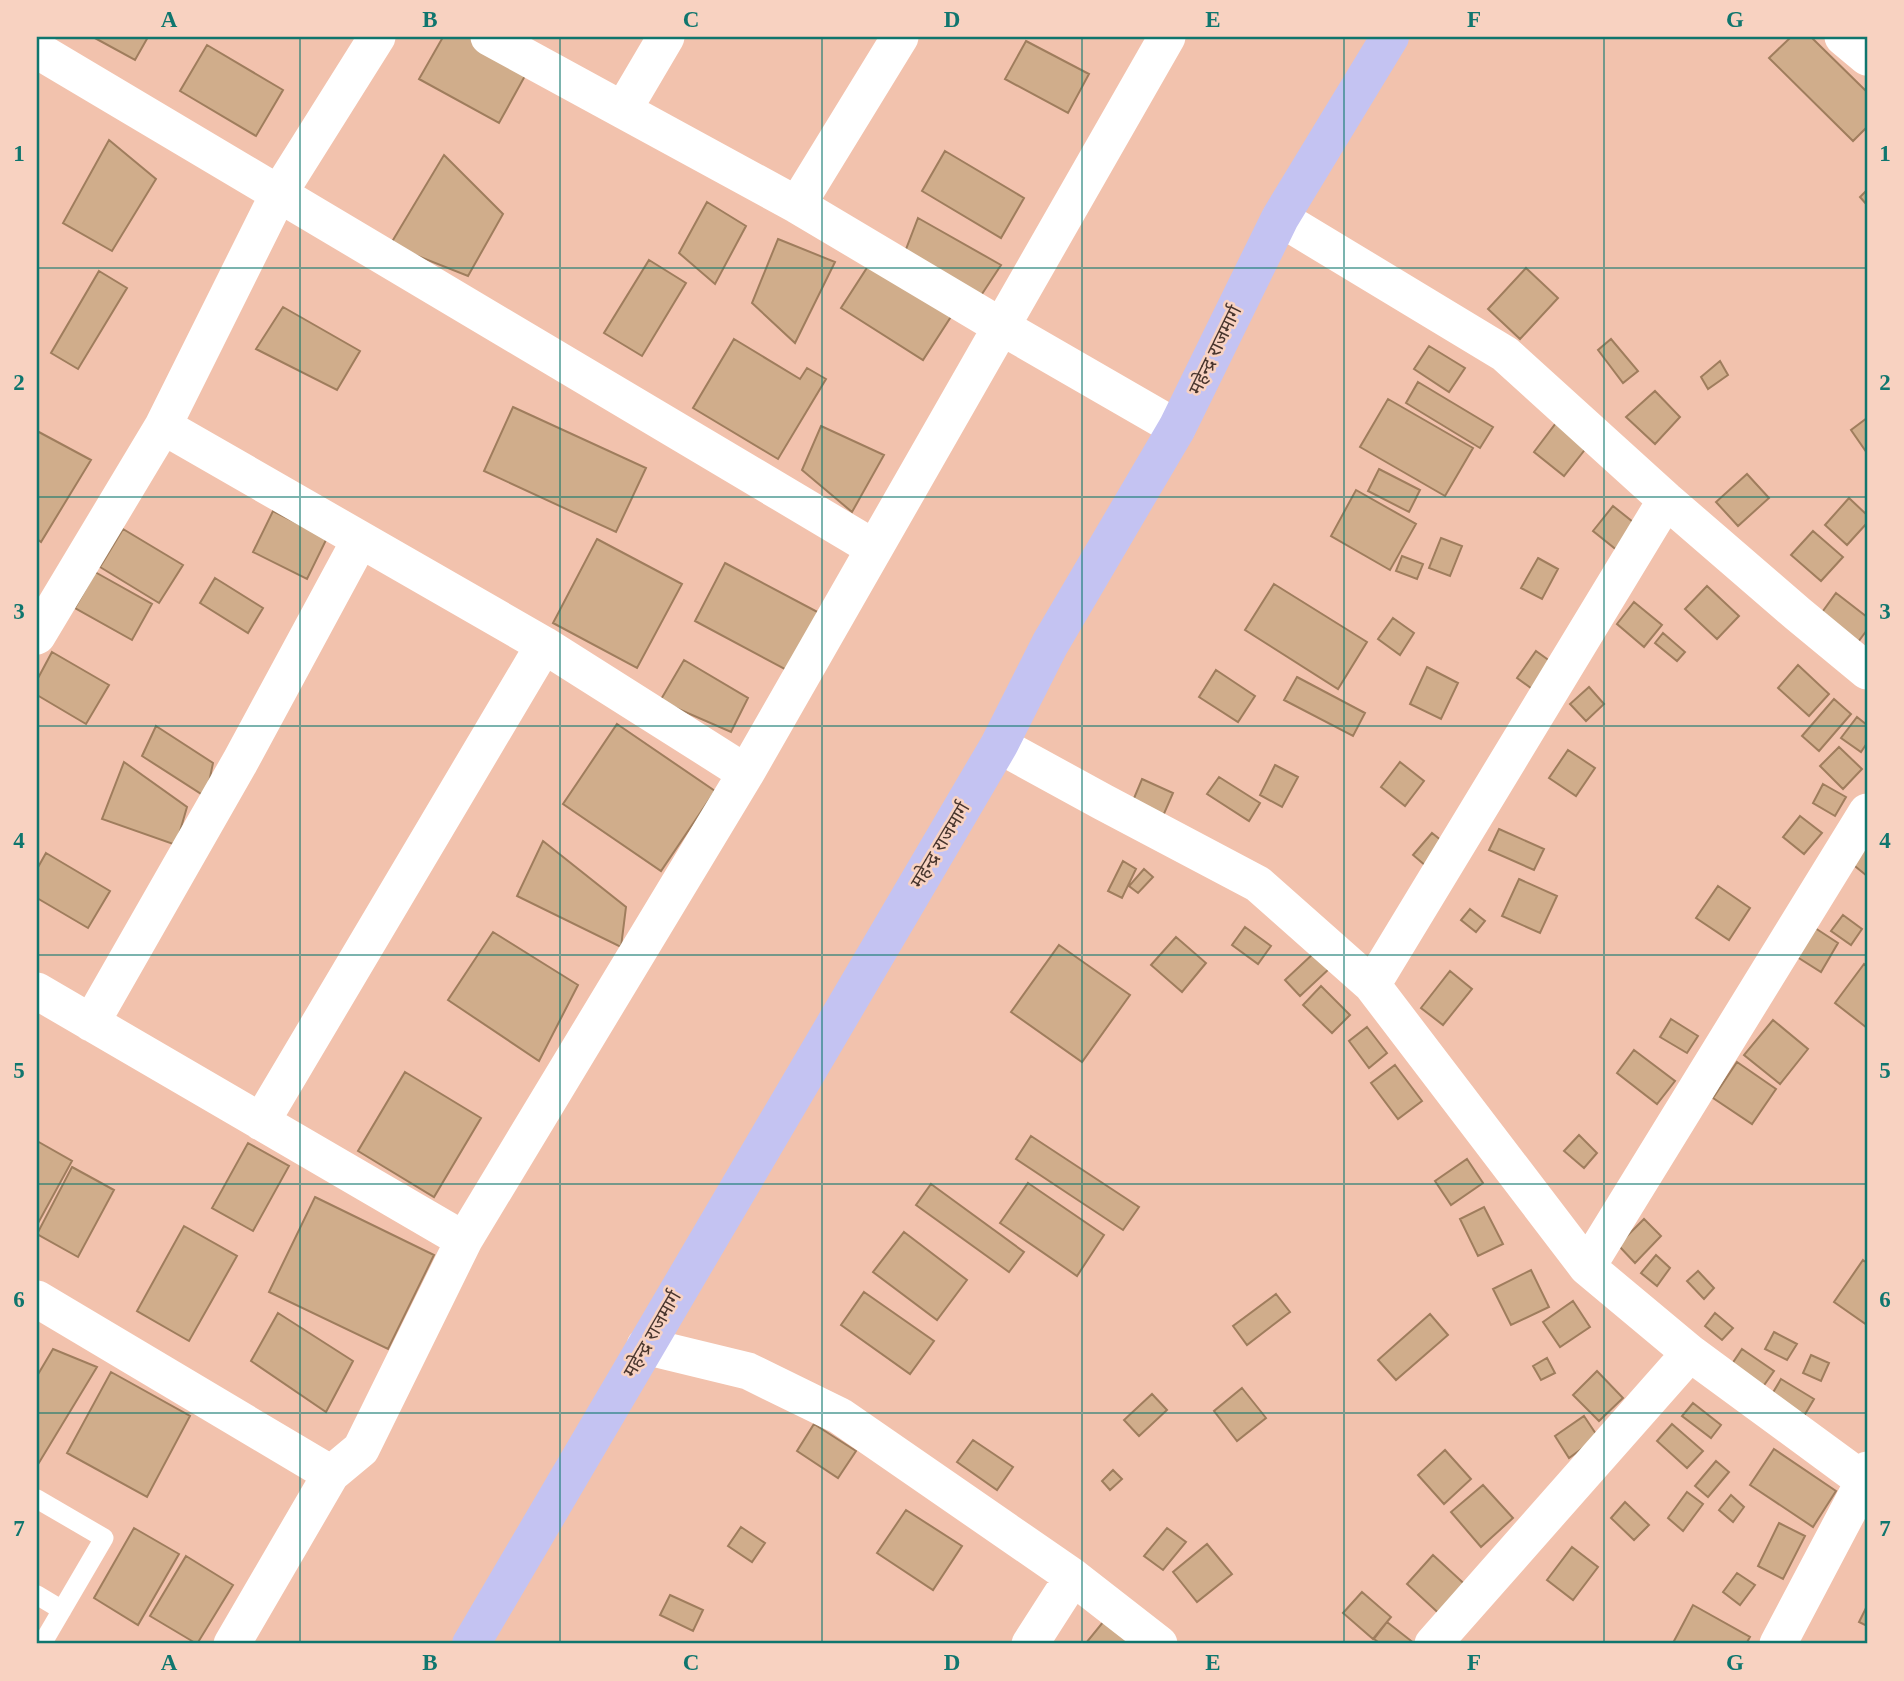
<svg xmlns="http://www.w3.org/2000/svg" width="1904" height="1681" font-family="'Times New Roman','Noto Sans Devanagari',serif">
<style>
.building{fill:#d0ad8b;stroke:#9f7d5d;stroke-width:2}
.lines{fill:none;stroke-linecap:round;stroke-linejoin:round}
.lane{stroke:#fff;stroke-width:19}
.street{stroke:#fff;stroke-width:37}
.highway{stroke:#c4c3f2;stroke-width:38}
.grid{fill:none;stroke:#0f766e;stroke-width:2;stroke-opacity:0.55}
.labels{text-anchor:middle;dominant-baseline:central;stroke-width:5;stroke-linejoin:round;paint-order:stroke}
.street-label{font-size:19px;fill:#48352d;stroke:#f8d2c1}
.neatline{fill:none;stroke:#0f766e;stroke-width:2.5}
.grid-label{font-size:23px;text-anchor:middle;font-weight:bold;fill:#0f766e}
</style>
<rect width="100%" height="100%" fill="#f2c2ad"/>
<!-- building -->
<path class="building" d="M 93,37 L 148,37 L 135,60 Z
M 443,37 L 479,37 L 531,65 L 499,123 L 419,79 Z
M 1791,37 L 1811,37 L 1867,92 L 1867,127 L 1853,141 L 1769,58 Z
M 1026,41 L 1089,74 L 1068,113 L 1005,79 Z
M 207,45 L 283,90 L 256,136 L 180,91 Z
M 109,140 L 156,179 L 112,251 L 63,223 Z
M 945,151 L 1024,198 L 1001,238 L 922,191 Z
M 444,155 L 503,214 L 468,276 L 390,245 Z
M 1867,190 L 1867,205 L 1860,197 Z
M 707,202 L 746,226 L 715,284 L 679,253 Z
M 918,218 L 1001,265 L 980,297 L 903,257 Z
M 778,239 L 835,262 L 795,343 L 752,303 Z
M 649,260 L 686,283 L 642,356 L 604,333 Z
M 872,260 L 954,312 L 923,360 L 841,308 Z
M 1526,268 L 1558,298 L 1520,339 L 1488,309 Z
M 99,271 L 127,288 L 78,369 L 51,353 Z
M 283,307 L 360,351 L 337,390 L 256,349 Z
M 734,339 L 800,379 L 807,368 L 826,379 L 778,459 L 693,408 Z
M 1611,339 L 1638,371 L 1623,383 L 1598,350 Z
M 1429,346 L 1465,368 L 1449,392 L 1414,369 Z
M 1720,361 L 1728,375 L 1708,389 L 1701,377 Z
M 1418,382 L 1493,427 L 1480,448 L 1406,403 Z
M 1655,391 L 1680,417 L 1655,444 L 1626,417 Z
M 1388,399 L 1473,448 L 1445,496 L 1360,447 Z
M 513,407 L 646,468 L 616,532 L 484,471 Z
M 1867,418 L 1867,453 L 1851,430 Z
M 1556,423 L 1587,447 L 1564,476 L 1534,452 Z
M 821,426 L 884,455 L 852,512 L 802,470 Z
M 37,431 L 91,460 L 41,542 L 37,539 Z
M 1379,469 L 1420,490 L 1409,512 L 1368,491 Z
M 1747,474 L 1769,498 L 1738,526 L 1716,502 Z
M 1356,490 L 1416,524 L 1390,570 L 1331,536 Z
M 1849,498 L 1867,515 L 1867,523 L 1847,545 L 1825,525 Z
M 1613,506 L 1643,530 L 1623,555 L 1593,531 Z
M 273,511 L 327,538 L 307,579 L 253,552 Z
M 123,529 L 183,565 L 159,603 L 100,567 Z
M 1813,531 L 1843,557 L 1821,581 L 1791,555 Z
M 1441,538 L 1462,546 L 1450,576 L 1429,568 Z
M 597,539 L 682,584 L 637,668 L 553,623 Z
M 1402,556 L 1423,564 L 1417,579 L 1396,571 Z
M 1538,558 L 1558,569 L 1542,599 L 1521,588 Z
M 725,563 L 825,616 L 794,674 L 695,621 Z
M 95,572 L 152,604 L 132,640 L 75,608 Z
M 215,578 L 263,608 L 248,633 L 200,603 Z
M 1274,584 L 1367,642 L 1338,689 L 1245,630 Z
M 1707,586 L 1739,616 L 1717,639 L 1685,609 Z
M 1836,593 L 1867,617 L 1867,630 L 1852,650 L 1815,622 Z
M 1634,602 L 1662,625 L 1644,647 L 1617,624 Z
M 1393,618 L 1414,633 L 1400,655 L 1378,639 Z
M 1663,633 L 1685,652 L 1677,661 L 1655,643 Z
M 1536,651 L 1554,664 L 1535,691 L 1517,678 Z
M 52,652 L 109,685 L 86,724 L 37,695 L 37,680 Z
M 684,660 L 748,698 L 731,732 L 660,701 Z
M 1798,665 L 1829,694 L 1809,716 L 1778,688 Z
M 1427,667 L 1458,683 L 1441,719 L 1410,704 Z
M 1216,670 L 1255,696 L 1238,722 L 1199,697 Z
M 1297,677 L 1365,713 L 1353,736 L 1284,700 Z
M 1589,687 L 1604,704 L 1586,721 L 1570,704 Z
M 1834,699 L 1851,714 L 1819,751 L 1802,736 Z
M 1857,717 L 1867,725 L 1867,743 L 1861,752 L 1841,738 Z
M 617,724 L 715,791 L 661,871 L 563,804 Z
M 156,726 L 213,763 L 206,797 L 142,756 Z
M 1839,747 L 1862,769 L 1843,789 L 1820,766 Z
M 1568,750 L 1595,768 L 1576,796 L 1549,778 Z
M 124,762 L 187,807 L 176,845 L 102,819 Z
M 1400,762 L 1424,781 L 1405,806 L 1381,787 Z
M 1275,765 L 1298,777 L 1282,807 L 1260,795 Z
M 1219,777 L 1260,803 L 1249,821 L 1207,794 Z
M 1142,779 L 1173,793 L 1163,816 L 1132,803 Z
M 1823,784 L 1846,797 L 1835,816 L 1813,803 Z
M 1800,816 L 1822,833 L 1804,854 L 1783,837 Z
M 1499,829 L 1544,849 L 1534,870 L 1489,850 Z
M 1867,831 L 1867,876 L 1845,858 Z
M 1432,833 L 1452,849 L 1433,872 L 1413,855 Z
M 543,841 L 626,907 L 621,947 L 517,896 Z
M 46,853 L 110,891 L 88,928 L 37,898 L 37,869 Z
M 1123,861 L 1136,869 L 1122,898 L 1108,891 Z
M 1144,869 L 1153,877 L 1138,893 L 1129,886 Z
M 1519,879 L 1557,896 L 1540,933 L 1502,916 Z
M 1718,886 L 1750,908 L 1729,940 L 1696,918 Z
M 1470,909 L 1485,921 L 1476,932 L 1461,920 Z
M 1843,915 L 1862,929 L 1851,945 L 1831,931 Z
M 1812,926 L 1838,943 L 1821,972 L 1794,955 Z
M 1245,927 L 1271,946 L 1258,964 L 1232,945 Z
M 493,932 L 578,985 L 539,1061 L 448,1000 Z
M 1176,937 L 1206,963 L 1182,992 L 1151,965 Z
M 1059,945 L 1130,995 L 1082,1062 L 1011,1012 Z
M 1315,952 L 1330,968 L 1300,996 L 1285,980 Z
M 1864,964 L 1867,967 L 1867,1028 L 1835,1003 Z
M 1450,971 L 1472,989 L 1443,1025 L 1421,1008 Z
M 1321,986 L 1350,1015 L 1332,1033 L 1303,1005 Z
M 1671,1019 L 1698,1036 L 1687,1053 L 1660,1037 Z
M 1773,1020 L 1808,1049 L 1780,1084 L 1744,1055 Z
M 1367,1027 L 1387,1053 L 1369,1068 L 1349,1041 Z
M 1634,1050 L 1675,1081 L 1657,1104 L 1617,1073 Z
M 1737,1062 L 1776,1089 L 1752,1124 L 1713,1098 Z
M 1395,1065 L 1422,1101 L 1398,1119 L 1371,1083 Z
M 405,1072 L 481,1118 L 434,1197 L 358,1151 Z
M 1579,1135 L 1597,1153 L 1584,1168 L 1564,1151 Z
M 1031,1136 L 1139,1207 L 1123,1230 L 1016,1159 Z
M 37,1141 L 72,1161 L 37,1225 Z
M 248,1143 L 289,1166 L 253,1231 L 212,1208 Z
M 1467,1159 L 1483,1183 L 1451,1205 L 1435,1181 Z
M 72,1167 L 114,1190 L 78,1257 L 37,1234 Z
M 1028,1183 L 1104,1235 L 1077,1276 L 1000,1223 Z
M 931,1184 L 1024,1252 L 1009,1272 L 916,1205 Z
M 315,1197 L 434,1255 L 388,1349 L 269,1292 Z
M 1484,1207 L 1503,1244 L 1478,1256 L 1460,1219 Z
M 1644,1219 L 1661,1236 L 1635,1263 L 1618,1245 Z
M 184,1226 L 237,1256 L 189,1341 L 137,1311 Z
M 904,1232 L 967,1280 L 937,1320 L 873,1272 Z
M 1656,1255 L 1670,1268 L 1657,1286 L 1641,1273 Z
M 1863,1260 L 1867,1263 L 1867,1325 L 1834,1302 Z
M 1531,1270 L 1549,1307 L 1511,1325 L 1493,1289 Z
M 1698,1271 L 1714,1288 L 1704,1299 L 1687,1281 Z
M 864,1292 L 934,1341 L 910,1374 L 841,1325 Z
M 1276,1294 L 1290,1312 L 1247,1345 L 1233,1326 Z
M 1573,1301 L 1590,1327 L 1560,1347 L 1543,1322 Z
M 278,1313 L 353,1361 L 326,1412 L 251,1361 Z
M 1715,1313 L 1733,1328 L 1722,1340 L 1705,1326 Z
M 1430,1314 L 1448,1335 L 1396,1380 L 1378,1360 Z
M 1774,1332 L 1797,1344 L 1787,1360 L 1765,1349 Z
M 53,1349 L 97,1367 L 37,1466 L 37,1376 Z
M 1742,1349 L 1774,1371 L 1755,1398 L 1724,1376 Z
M 1811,1355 L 1829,1363 L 1821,1381 L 1803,1373 Z
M 1547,1358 L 1555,1373 L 1541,1380 L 1533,1366 Z
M 1597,1371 L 1623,1398 L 1599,1421 L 1573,1395 Z
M 111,1372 L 190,1416 L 147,1497 L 67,1453 Z
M 1781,1379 L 1814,1399 L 1798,1426 L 1765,1406 Z
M 1242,1388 L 1266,1418 L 1237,1441 L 1214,1411 Z
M 1152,1394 L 1167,1410 L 1139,1436 L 1124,1420 Z
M 1693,1403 L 1721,1425 L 1711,1438 L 1682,1416 Z
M 1584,1416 L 1598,1437 L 1569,1458 L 1555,1436 Z
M 814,1424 L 856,1451 L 838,1478 L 797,1451 Z
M 1672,1424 L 1703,1451 L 1687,1468 L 1657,1441 Z
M 973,1440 L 1013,1467 L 997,1490 L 957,1462 Z
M 1774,1449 L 1836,1491 L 1813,1527 L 1750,1485 Z
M 1445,1450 L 1471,1479 L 1444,1504 L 1418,1475 Z
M 1716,1461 L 1729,1472 L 1708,1497 L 1695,1486 Z
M 1113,1470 L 1122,1479 L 1110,1490 L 1102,1481 Z
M 1483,1485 L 1513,1518 L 1481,1547 L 1451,1512 Z
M 1687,1492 L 1703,1504 L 1683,1531 L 1668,1518 Z
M 1731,1495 L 1744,1507 L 1733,1522 L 1719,1510 Z
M 1625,1502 L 1649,1525 L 1634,1540 L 1611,1518 Z
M 906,1510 L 962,1546 L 933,1590 L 877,1553 Z
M 1779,1523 L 1805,1536 L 1783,1579 L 1758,1566 Z
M 741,1527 L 765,1543 L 752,1562 L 728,1546 Z
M 134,1528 L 179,1554 L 138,1625 L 94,1598 Z
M 1167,1528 L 1186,1542 L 1163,1570 L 1144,1556 Z
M 1207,1544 L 1232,1574 L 1197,1602 L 1173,1572 Z
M 1572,1547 L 1598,1567 L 1573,1600 L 1547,1580 Z
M 1433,1555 L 1471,1590 L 1445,1619 L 1407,1584 Z
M 186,1556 L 233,1585 L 197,1644 L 150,1616 Z
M 1737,1573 L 1755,1585 L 1740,1605 L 1723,1592 Z
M 1362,1592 L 1391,1617 L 1373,1639 L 1343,1613 Z
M 670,1595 L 703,1610 L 693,1631 L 660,1615 Z
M 1693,1605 L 1750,1637 L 1746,1644 L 1676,1644 L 1673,1643 Z
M 1867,1606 L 1867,1626 L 1859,1622 Z
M 1108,1616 L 1139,1644 L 1086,1643 Z
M 1387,1622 L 1415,1644 L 1381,1644 L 1374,1639 Z"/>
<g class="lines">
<!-- lane -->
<path class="lane" d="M 37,1499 L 104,1538 L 42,1644
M 37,1595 L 62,1610"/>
<!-- street -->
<path class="street" d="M 489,37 L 797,205 L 1002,327 L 1177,428
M 1843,37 L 1867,57
M 37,50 L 874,548
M 623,110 L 666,37
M 797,205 L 900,37
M 1280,218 L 1505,354 L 1666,500 L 1798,614 L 1867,671
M 163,426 L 544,645 L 746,773
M 37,636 L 163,426 L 279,193 L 377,37
M 999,745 L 1103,802 L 1258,884 L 1372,985 L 1587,1267 L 1690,1353 L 1867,1483
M 1372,985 L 1666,500
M 37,991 L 464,1240
M 91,1023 L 240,762 L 360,540
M 261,1122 L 544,645
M 1587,1267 L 1867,812
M 37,1299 L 331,1474
M 645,1346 L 748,1371 L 840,1416 L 1073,1577 L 1159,1644
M 232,1644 L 331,1474 L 361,1449 L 464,1240 L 746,773 L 1167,37
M 1030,1644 L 1073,1577
M 1433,1644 L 1690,1353
M 1778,1644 L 1864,1481 L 1867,1470"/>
<!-- highway -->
<path class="highway" d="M 471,1644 L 999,745 L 1050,644 L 1177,428 L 1280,218 L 1390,37"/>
</g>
<!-- grid -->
<path class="grid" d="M 300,37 L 300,1644M 560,37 L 560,1644M 822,37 L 822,1644M 1082,37 L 1082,1644M 1344,37 L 1344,1644M 1604,37 L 1604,1644M 37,268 L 1867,268M 37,497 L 1867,497M 37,726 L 1867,726M 37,955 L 1867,955M 37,1184 L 1867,1184M 37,1413 L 1867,1413"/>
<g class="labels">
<!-- street labels -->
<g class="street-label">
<text transform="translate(1215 350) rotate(-64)">महेन्द्र राजमार्ग</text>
<text transform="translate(940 845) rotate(-59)">महेन्द्र राजमार्ग</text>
<text transform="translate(652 1334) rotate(-60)">महेन्द्र राजमार्ग</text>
</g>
</g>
<!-- border -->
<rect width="1904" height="1681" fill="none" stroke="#f8d2c1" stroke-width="77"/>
<rect x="38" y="38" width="1828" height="1604" class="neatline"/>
<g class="grid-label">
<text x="169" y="27">A</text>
<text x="430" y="27">B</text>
<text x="691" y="27">C</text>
<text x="952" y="27">D</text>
<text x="1213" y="27">E</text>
<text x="1474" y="27">F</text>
<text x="1735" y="27">G</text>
<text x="19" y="161">1</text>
<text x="1885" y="161">1</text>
<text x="19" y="390">2</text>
<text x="1885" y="390">2</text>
<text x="19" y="619">3</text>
<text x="1885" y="619">3</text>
<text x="19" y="848">4</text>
<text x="1885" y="848">4</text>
<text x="19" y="1078">5</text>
<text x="1885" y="1078">5</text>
<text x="19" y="1307">6</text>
<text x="1885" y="1307">6</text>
<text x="19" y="1536">7</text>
<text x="1885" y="1536">7</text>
<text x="169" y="1670">A</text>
<text x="430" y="1670">B</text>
<text x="691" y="1670">C</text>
<text x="952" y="1670">D</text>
<text x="1213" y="1670">E</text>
<text x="1474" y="1670">F</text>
<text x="1735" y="1670">G</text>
</g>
</svg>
